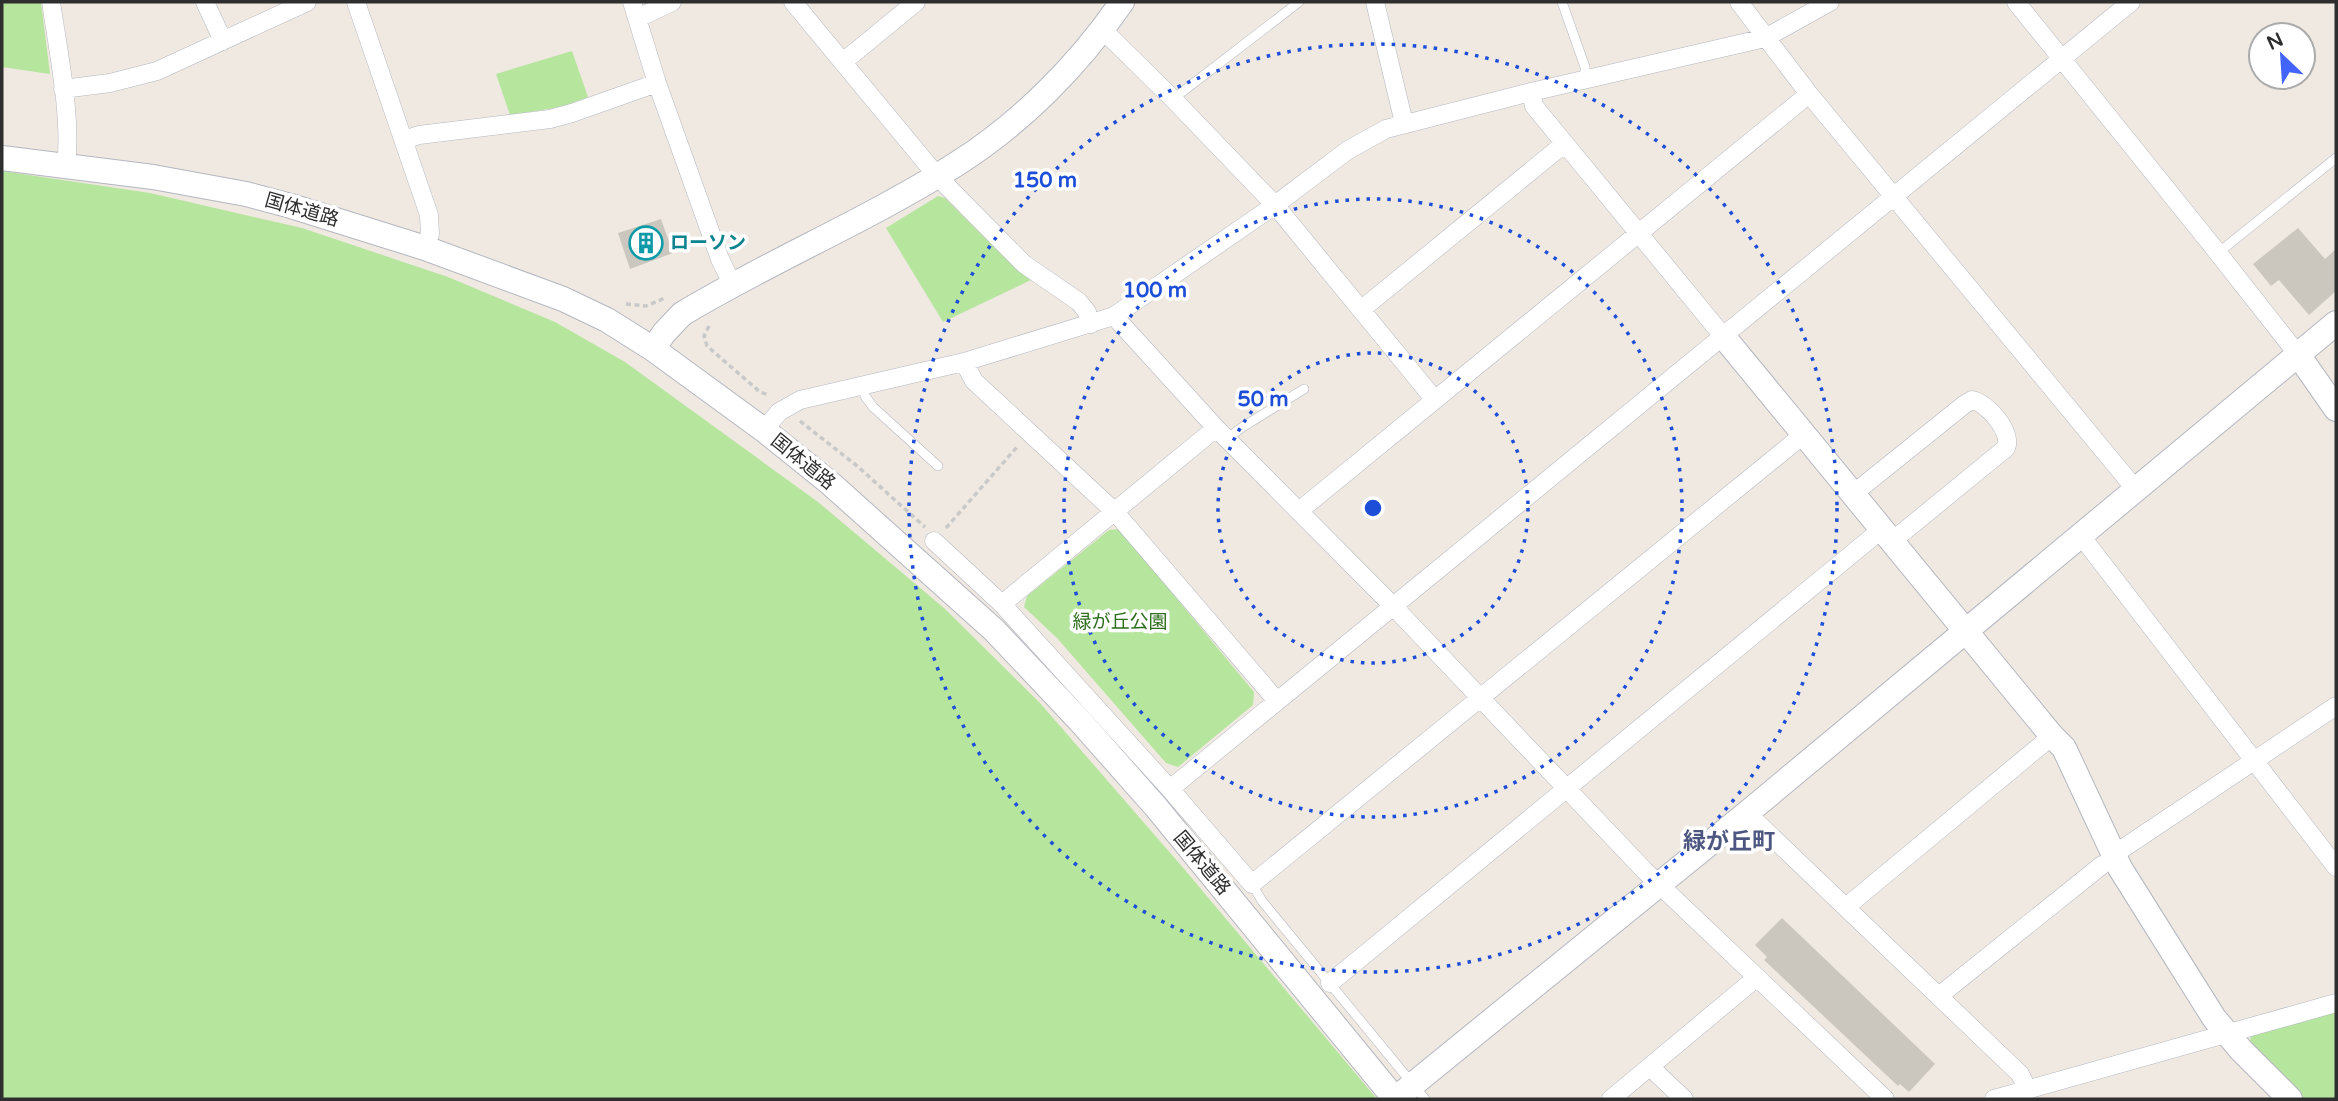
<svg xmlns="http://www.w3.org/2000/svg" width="2338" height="1101" font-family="'Varela Round','Noto Sans JP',sans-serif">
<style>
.green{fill:#b6e59e}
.building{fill:#cbc7bf}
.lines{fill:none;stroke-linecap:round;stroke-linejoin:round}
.lane-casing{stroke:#b4b7c1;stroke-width:10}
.street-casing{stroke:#b4b7c1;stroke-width:19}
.secondary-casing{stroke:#b4b7c1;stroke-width:26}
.path{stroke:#c9c9c9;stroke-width:3.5;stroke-dasharray:5 3.5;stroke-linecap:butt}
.lane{stroke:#fff;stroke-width:9}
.street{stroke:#fff;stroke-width:18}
.secondary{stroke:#fff;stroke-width:24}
.ring{fill:none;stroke:#1d4ed8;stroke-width:3.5;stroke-dasharray:3.5 7}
.labels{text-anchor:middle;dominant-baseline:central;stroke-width:7;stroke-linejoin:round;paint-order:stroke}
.street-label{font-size:19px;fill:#2e2e2e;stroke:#fff}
.culture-label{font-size:19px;font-weight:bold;fill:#0d838f;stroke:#fff;text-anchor:start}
.park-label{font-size:19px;fill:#2c6e1b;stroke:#fff}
.quarter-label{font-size:23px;font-weight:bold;fill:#4d5680;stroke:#fff}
.centre{fill:#1d4ed8;stroke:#fff;stroke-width:3.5}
.ring-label{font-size:21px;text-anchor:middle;font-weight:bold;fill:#1d4ed8;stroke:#fff;stroke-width:7;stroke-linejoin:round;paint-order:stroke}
</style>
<rect width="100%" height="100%" fill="#efe9e1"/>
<!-- green -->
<path class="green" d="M 2,2 L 41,2 L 50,74 L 2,67 Z
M 572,51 L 588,97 L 561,107 L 510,115 L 496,74 Z
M 2,171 L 150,193 L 302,228 L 448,277 L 555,322 L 625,362 L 818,502 L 944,608 L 1040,703 L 1185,870 L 1377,1099 L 2,1099 Z
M 938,196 L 945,198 L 1017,270 L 1031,280 L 943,322 L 886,228 Z
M 1119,529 L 1254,692 L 1253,705 L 1178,767 L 1166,763 L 1057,638 L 1024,607 L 1027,596 L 1109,530 Z
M 2336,1012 L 2336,1099 L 2299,1099 L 2249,1049 L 2251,1036 Z"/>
<!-- building -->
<path class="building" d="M 661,219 L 673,253 L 630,269 L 618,233 Z
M 2298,228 L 2325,259 L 2336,249 L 2336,291 L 2309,315 L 2279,280 L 2271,286 L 2253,264 Z
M 1782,918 L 1935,1064 L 1909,1092 L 1900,1084 L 1898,1086 L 1764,960 L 1767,957 L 1755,945 Z"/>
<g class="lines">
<defs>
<path id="lane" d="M 1562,2 L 1585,67 L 1586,79
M 1173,99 L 1299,2
M 2218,253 L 2336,158
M 863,386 L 865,396 L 873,407 L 938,466
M 1227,439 L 1241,428 L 1304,389
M 1252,884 L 1262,901 L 1425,1099"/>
<path id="street" d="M 51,2 C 58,50 72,118 66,165
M 205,2 L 223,41
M 356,2 L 429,215 L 430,234 L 425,248
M 632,2 L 657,83 L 720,259 L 733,286
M 793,2 L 937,176 L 1024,264 L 1079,302 L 1087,312 L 1091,324
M 1375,2 L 1404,123
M 1739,2 L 1809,94 L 2137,491
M 2016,2 L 2218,253 L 2299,356
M 638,18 L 672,2
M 1102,29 L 1173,99 L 1275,205 L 1435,400
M 843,62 L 916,2
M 63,89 L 110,83 L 157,71 L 307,2
M 1531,92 L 1534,106 L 1723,336
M 404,140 L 419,135 L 550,119 L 572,113 L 657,83
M 1362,309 L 1564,144
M 1114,316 L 1216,428 L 1393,606 L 1645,871 L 1885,1099
M 964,362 L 974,381 L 1115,512 L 1277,701
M 764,430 L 779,412 L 800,400 L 964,362 L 1114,316 L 1275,205 L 1348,150 L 1386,129 L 1531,92 L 1765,38 L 1830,2
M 1853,494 L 1965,404 L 1972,400 C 1988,403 2013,433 2006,448 L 1891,542
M 1299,511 L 1809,94
M 2082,537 L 2336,867
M 934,541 L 1002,604 L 1170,789 L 1252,884 L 1803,435
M 1002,604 L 1216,428
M 1170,789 L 2131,2
M 1747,813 L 2020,1074 L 2028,1090
M 2113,855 L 2336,706
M 1846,907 L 2052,736
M 1330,983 L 1881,530
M 1940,995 L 2102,865
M 1650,1067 L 1684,1099
M 1611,1099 L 1756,978
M 1994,1099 L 2336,1003"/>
<path id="secondary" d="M 2,158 L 153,177 L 246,194 L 291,206 L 425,248 L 563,299 L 607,320 L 653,349 L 764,430 L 831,484 L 994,630 L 1079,720 L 1156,807 L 1395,1099
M 1723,336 L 2052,736 L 2064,748 L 2120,868 L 2214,1018 L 2241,1050 L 2290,1099
M 653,349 L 664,333 L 682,314 C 770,261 868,220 955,165 C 1020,124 1078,66 1122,2
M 2299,356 L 2336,409
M 1395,1099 L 1747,813 L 2336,323"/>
</defs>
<!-- lane casing -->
<use href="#lane" class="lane-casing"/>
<!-- street casing -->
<use href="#street" class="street-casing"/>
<!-- secondary casing -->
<use href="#secondary" class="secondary-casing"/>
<!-- path -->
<path class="path" d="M 626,304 L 646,306 L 665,298
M 709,326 L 704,336 L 707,346 L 760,392 L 769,395
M 800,421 L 856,465 L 925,527
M 946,528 L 1017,447"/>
<!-- lane -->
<use href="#lane" class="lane"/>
<!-- street -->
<use href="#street" class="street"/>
<!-- secondary -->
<use href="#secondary" class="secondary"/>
</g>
<!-- distance rings -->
<g class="ring">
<circle cx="1373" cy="508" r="155"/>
<circle cx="1373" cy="508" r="309"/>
<circle cx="1373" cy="508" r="464"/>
</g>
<!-- icons -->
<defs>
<symbol id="building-ring" viewBox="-11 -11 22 22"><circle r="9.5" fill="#fff" stroke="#0f9aa8" stroke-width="1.5"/><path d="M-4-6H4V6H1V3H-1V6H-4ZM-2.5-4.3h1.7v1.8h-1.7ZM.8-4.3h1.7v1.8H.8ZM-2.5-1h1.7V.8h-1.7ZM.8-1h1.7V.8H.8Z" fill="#0f9aa8"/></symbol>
</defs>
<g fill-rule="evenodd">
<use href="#building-ring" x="627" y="224" width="38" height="38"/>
</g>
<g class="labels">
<!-- street labels -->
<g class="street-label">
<text transform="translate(302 210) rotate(16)">国体道路</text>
<text transform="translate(803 462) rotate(39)">国体道路</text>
<text transform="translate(1202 863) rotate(50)">国体道路</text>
</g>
<!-- culture labels -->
<g class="culture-label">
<text x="670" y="243">ローソン</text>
</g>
<!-- park labels -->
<g class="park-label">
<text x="1120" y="622">緑が丘公園</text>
</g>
<!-- quarter labels -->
<g class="quarter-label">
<text x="1729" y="842">緑が丘町</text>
</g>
</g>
<circle cx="1373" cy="508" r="10" class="centre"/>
<g class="ring-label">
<text x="1045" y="187">150 m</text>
<text x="1155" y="297">100 m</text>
<text x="1263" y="406">50 m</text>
</g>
<!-- border -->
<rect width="2338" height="1101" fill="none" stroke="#2e2e2e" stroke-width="7"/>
<!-- north arrow -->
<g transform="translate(2282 56) rotate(335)"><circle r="33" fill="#ffffff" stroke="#ababab" stroke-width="2"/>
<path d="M0-5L12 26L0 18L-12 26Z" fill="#4264fb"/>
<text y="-10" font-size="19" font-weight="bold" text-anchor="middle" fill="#2e2e2e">N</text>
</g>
</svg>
